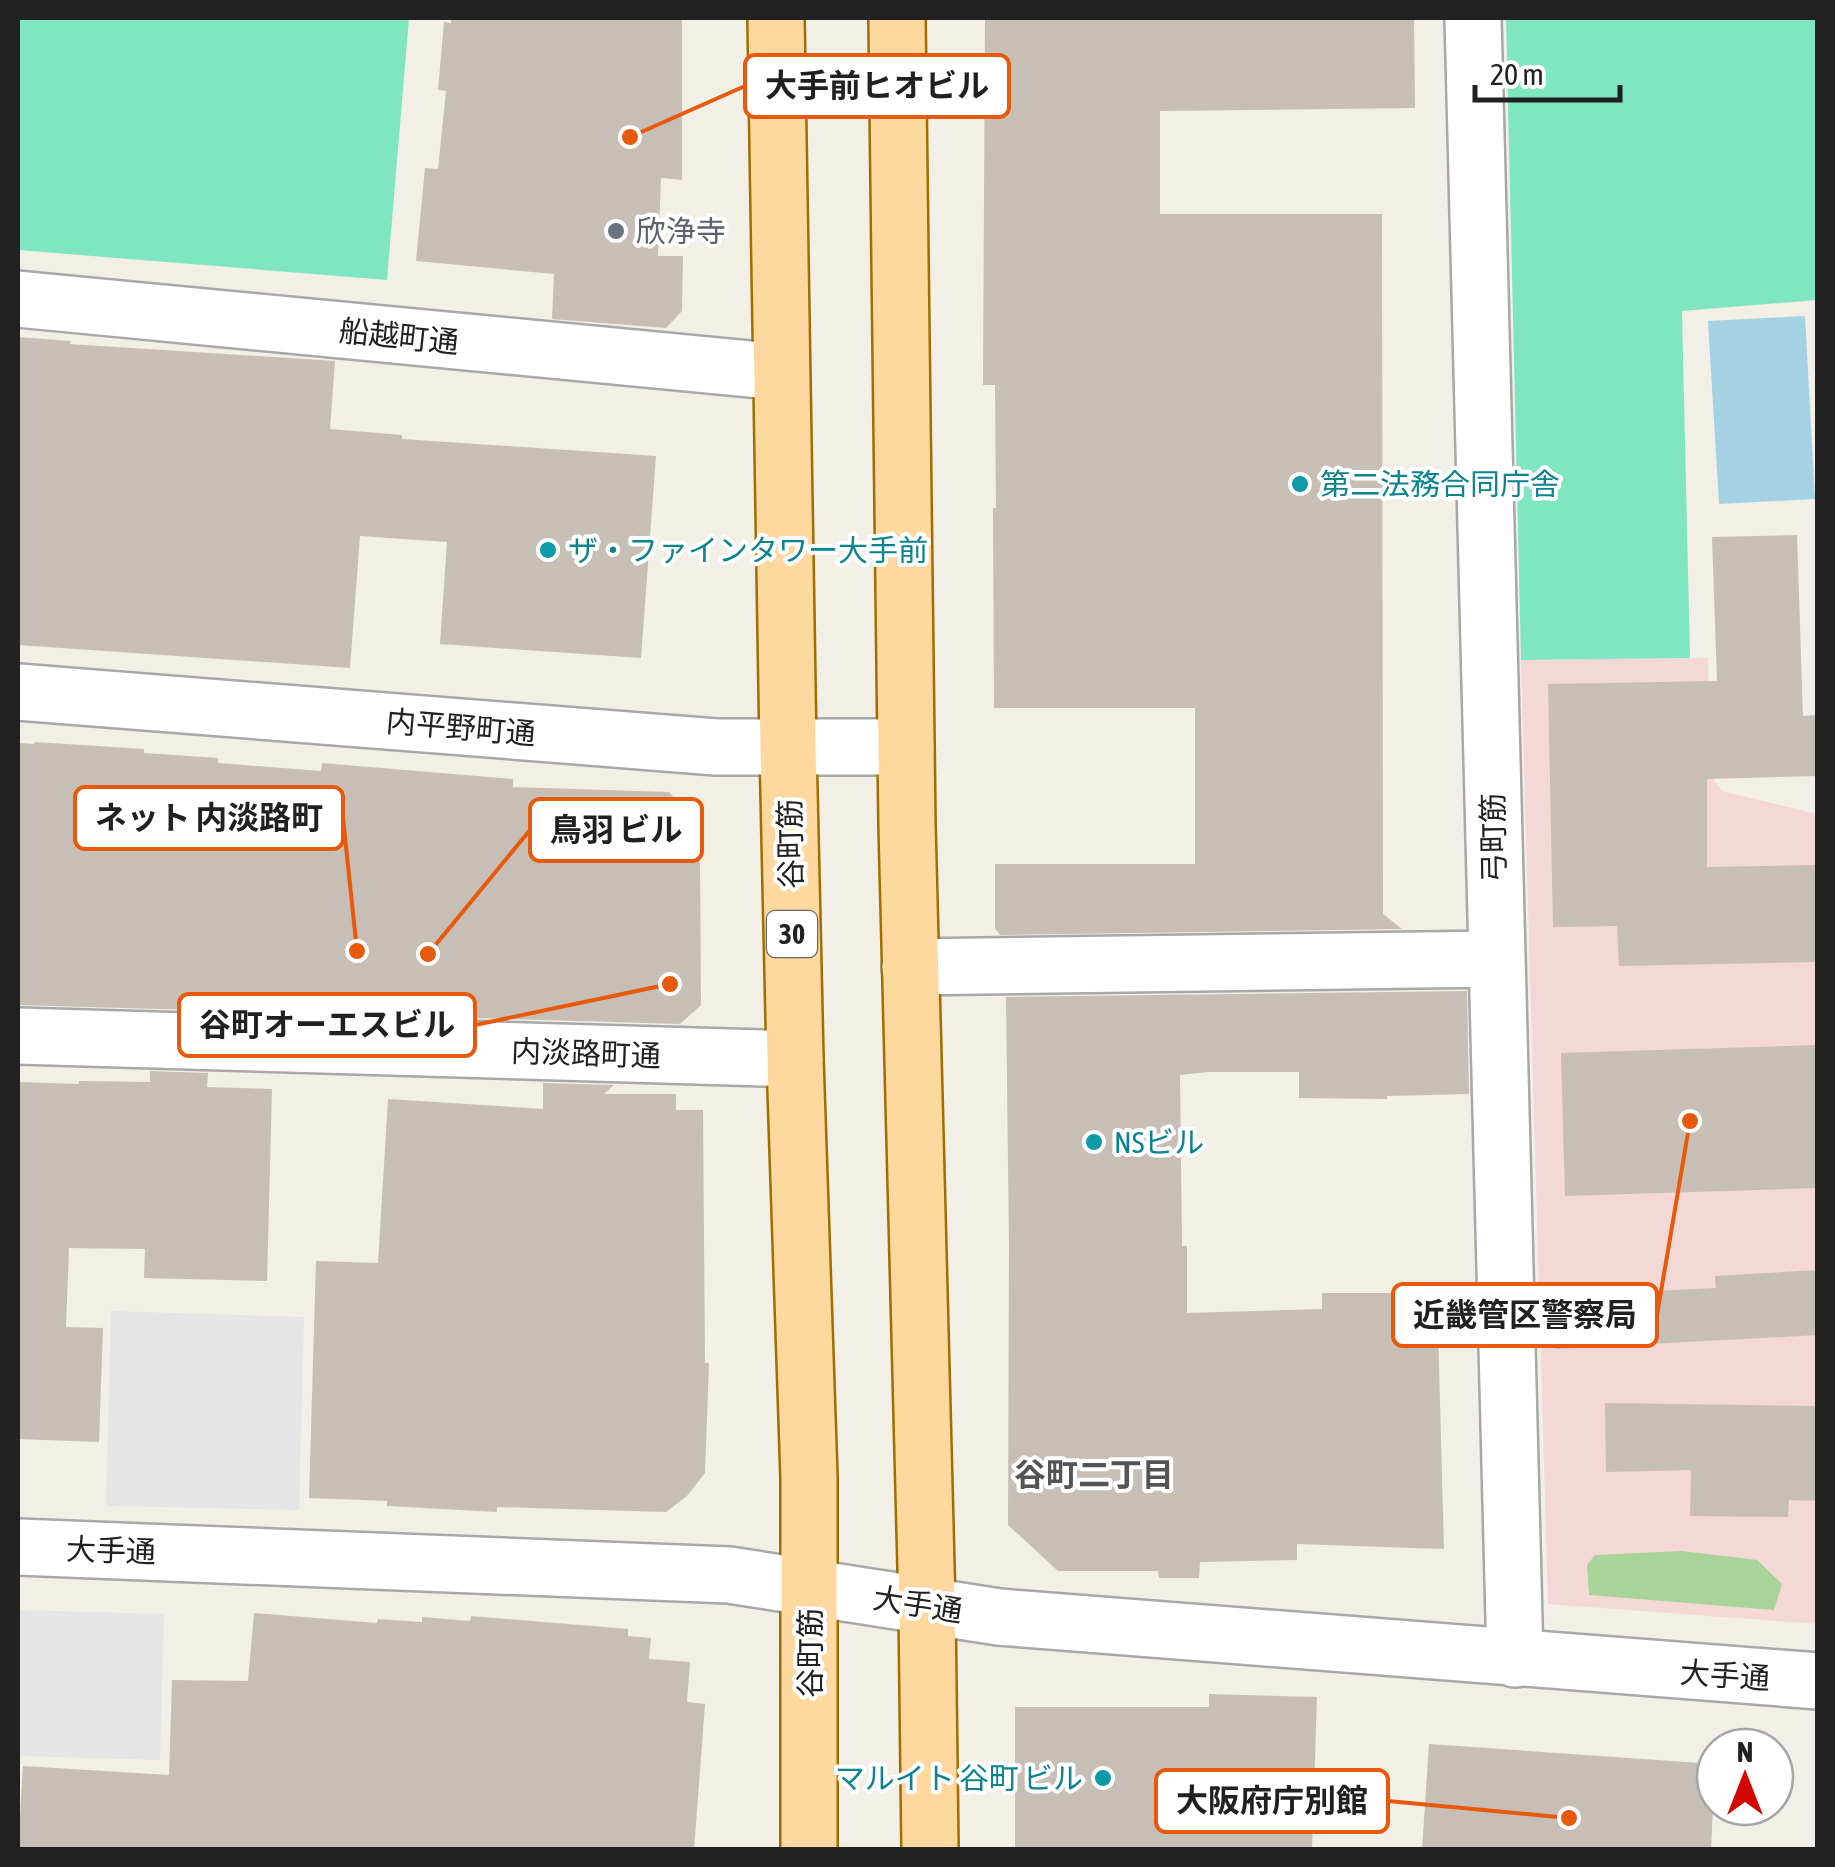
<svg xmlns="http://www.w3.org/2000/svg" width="1835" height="1867" font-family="'Asap Condensed','Noto Sans JP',sans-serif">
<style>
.commercial{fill:#f3d8d6}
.forest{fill:#a8d499}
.pitch{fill:#80e6c2}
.parking{fill:#e5e5e5}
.water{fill:#a5d2e2}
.building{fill:#c7beb6}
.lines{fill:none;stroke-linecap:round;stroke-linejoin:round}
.minor-casing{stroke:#a8a8a8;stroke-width:60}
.major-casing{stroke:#9e6f00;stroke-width:60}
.minor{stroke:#fff;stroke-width:55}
.major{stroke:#ffd89f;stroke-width:55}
.worship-dot{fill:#6b7280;stroke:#fff;stroke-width:4}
.culture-dot{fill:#0f9aa8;stroke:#fff;stroke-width:4}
.labels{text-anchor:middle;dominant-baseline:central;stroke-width:8;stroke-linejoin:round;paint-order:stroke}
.shield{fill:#fff;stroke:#646464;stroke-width:2.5}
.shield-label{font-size:28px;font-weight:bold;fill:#212121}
.worship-label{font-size:30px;fill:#5b616d;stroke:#fff;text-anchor:start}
.street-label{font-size:30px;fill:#212121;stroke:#fff}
.culture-label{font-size:30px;fill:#0d838f;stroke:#fff;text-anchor:start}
.neighbourhood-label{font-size:32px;font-weight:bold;fill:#545454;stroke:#fff}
.leader{fill:none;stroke:#e8590c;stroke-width:4}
.callout-dot{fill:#e8590c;stroke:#fff;stroke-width:4}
.callout{fill:#fff;stroke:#e8590c;stroke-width:4}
.callout-label{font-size:32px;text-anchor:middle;font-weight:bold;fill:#212121}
</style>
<rect width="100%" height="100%" fill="#f2efe7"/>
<!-- commercial -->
<path class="commercial" d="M 1708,658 L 1712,777 L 1722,791 L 1817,814 L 1817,1624 L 1548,1604 L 1521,660 Z"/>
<!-- forest -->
<path class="forest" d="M 1682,1551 L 1757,1560 L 1782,1584 L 1774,1610 L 1589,1595 L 1587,1565 L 1595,1555 Z"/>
<!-- pitch -->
<path class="pitch" d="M 18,18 L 409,18 L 387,280 L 18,250 Z
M 1506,18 L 1817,18 L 1817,300 L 1682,311 L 1690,658 L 1521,660 Z"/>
<!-- parking -->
<path class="parking" d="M 111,1311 L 304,1317 L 299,1510 L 106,1506 Z
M 18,1610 L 164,1614 L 160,1760 L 18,1756 Z"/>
<!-- water -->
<path class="water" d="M 1805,316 L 1815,499 L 1719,504 L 1708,321 Z"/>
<!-- building -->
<path class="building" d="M 451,18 L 682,18 L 682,180 L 661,178 L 658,256 L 683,256 L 682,311 L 666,328 L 552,319 L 554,274 L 416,261 L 425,168 L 438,169 L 446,91 L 438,90 L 444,22 L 451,23 Z
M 985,18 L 1414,18 L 1415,108 L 1160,111 L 1160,214 L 1382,214 L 1383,914 L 1402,929 L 1000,935 L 995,928 L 995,864 L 1195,864 L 1195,708 L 994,708 L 993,508 L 996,508 L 995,385 L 983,385 Z
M 18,337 L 71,341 L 70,344 L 335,361 L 330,429 L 402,435 L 402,439 L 656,456 L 641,658 L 440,644 L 447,542 L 360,536 L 350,668 L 18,645 Z
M 1797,535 L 1803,716 L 1818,715 L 1818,776 L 1707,779 L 1707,867 L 1818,865 L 1818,962 L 1619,966 L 1617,926 L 1553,927 L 1548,684 L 1717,681 L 1712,537 Z
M 35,742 L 144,749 L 144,753 L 218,758 L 218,763 L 321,771 L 322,763 L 513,779 L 513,787 L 669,792 L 690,818 L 700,862 L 701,1005 L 680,1024 L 18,1005 L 18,743 L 34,744 Z
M 1467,991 L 1469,1094 L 1387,1096 L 1387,1099 L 1299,1098 L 1299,1072 L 1208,1072 L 1180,1075 L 1182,1246 L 1187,1246 L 1187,1313 L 1322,1309 L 1322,1293 L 1437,1293 L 1444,1549 L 1297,1544 L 1297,1560 L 1200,1562 L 1199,1578 L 1159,1578 L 1158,1571 L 1058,1571 L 1008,1525 L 1009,1246 L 1006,997 Z
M 1818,1045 L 1818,1188 L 1565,1196 L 1561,1053 Z
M 150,1071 L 208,1073 L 207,1087 L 272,1089 L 267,1281 L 144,1278 L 145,1249 L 69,1248 L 66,1327 L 103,1328 L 99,1442 L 18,1439 L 18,1082 L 79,1084 L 79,1081 L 150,1082 Z
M 543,1083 L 614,1085 L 604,1094 L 676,1094 L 676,1110 L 703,1110 L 705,1363 L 709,1363 L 705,1473 L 687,1496 L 666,1512 L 497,1507 L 497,1512 L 387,1506 L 387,1501 L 309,1498 L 316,1261 L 378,1263 L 388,1099 L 543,1109 Z
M 1818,1270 L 1818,1335 L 1556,1349 L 1553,1296 L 1716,1288 L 1715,1276 Z
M 1605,1403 L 1818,1406 L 1818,1501 L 1789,1500 L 1788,1517 L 1690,1516 L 1691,1470 L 1606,1472 Z
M 254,1613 L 377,1623 L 378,1619 L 422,1622 L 422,1617 L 470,1621 L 471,1616 L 628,1629 L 628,1636 L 651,1638 L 649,1659 L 690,1662 L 687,1702 L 705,1704 L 694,1850 L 18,1850 L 23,1766 L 169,1775 L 172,1680 L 248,1681 Z
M 1209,1694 L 1317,1697 L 1312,1850 L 1015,1850 L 1015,1707 L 1209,1707 Z
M 1429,1744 L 1715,1764 L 1711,1850 L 1422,1850 Z"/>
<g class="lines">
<defs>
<path id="minor" d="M 1473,18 L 1515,1659
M 18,299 L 781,372
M 18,692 L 716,747 L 906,747
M 910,967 L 1496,959
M 18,1036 L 795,1059
M 18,1547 L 729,1575 L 999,1617 L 1818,1681"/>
<path id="major" d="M 776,18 L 788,747 L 795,1059 L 809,1477 L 809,1850
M 897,18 L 907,825 L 927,1606 L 930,1850"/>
</defs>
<!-- minor casing -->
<use href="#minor" class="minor-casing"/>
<!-- major casing -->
<use href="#major" class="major-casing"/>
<!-- minor -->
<use href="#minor" class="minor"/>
<!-- major -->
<use href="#major" class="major"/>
</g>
<!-- markers -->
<circle class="worship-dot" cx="616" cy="231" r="10"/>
<g class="culture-dot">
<circle cx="1300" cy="484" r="10"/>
<circle cx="548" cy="550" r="10"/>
<circle cx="1094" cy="1142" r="10"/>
<circle cx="1103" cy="1778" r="10"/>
</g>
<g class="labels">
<!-- shield labels -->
<rect class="shield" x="767" y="911" width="50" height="46" rx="8"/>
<g class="shield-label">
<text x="792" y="934">30</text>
</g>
<!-- worship labels -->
<g class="worship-label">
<text x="636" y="231">欣浄寺</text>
</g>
<!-- street labels -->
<g class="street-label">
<text transform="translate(399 336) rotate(6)">船越町通</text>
<text transform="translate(461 727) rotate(5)">内平野町通</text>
<text transform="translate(1493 838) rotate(-91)">弓町筋</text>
<text transform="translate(790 844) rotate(-91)">谷町筋</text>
<text transform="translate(586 1053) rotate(2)">内淡路町通</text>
<text transform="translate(111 1550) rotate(2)">大手通</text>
<text transform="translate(918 1604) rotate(9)">大手通</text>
<text transform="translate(810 1653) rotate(-90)">谷町筋</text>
<text transform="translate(1725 1675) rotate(4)">大手通</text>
</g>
<!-- culture labels -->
<g class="culture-label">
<text x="1320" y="484">第二法務合同庁舎</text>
<text x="568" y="550">ザ・ファインタワー大手前</text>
<text x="1114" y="1142">NSビル</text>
<text x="1083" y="1778" text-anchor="end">マルイト 谷町 ビル</text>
</g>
<!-- neighbourhood labels -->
<g class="neighbourhood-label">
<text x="1094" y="1474">谷町二丁目</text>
</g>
</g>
<!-- callouts -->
<path class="leader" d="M630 137L745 86M357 951L343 818M428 954L530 830M670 984L475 1025M1690 1121L1657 1315M1569 1818L1388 1801"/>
<g class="callout-dot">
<circle cx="630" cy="137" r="10"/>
<circle cx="357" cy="951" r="10"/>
<circle cx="428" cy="954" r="10"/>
<circle cx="670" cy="984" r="10"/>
<circle cx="1690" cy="1121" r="10"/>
<circle cx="1569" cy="1818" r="10"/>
</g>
<g class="callout">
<rect x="745" y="55" width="264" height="62" rx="10"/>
<rect x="75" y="787" width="268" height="62" rx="10"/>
<rect x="530" y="799" width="172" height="62" rx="10"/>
<rect x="179" y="994" width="296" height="62" rx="10"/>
<rect x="1393" y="1284" width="264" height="62" rx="10"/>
<rect x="1156" y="1770" width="232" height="62" rx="10"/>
</g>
<g class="callout-label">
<text x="877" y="97">大手前ヒオビル</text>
<text x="209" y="829">ネット 内淡路町</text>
<text x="616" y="841">鳥羽 ビル</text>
<text x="327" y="1036">谷町オーエスビル</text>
<text x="1525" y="1326">近畿管区警察局</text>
<text x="1272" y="1812">大阪府庁別館</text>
</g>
<!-- border -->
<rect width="1835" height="1867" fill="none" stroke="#212121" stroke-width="40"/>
<!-- north arrow -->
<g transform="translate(1745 1777)"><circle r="48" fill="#ffffff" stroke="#a6a6a6" stroke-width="2.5"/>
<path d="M0-8L18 38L0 25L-18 38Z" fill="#d20700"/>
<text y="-15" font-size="28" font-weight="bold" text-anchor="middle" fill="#212121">N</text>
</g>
<!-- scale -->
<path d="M1475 85v15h145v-15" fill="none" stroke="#212121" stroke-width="5"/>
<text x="1490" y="85" font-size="30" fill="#212121" stroke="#ffffff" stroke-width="8" paint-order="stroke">20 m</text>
</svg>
